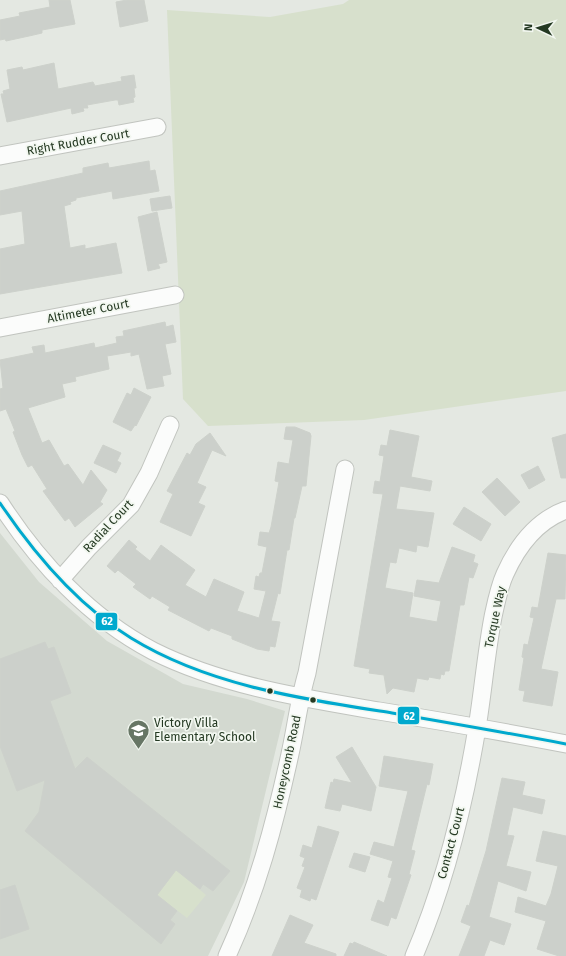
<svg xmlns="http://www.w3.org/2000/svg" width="566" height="956" font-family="'Fira Sans',sans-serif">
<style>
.built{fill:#d3d9d0}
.green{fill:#d7e0cc}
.building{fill:#ccd0cb;stroke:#cdd1cb}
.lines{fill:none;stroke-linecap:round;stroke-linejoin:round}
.minor-casing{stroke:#c1c4bf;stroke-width:19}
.minor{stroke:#fbfcfb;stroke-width:17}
.bus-1-casing{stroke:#f2f7f0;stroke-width:6}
.bus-1{stroke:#00a9ce;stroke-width:3}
.bus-dot{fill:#243922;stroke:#f2f7f0;stroke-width:1.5}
.labels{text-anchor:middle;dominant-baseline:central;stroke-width:3.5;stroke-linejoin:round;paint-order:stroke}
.street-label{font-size:12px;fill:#243922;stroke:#f2f7f0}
.poi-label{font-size:12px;fill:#243922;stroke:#f2f7f0;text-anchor:start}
.line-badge{stroke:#f2f7f0;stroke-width:1.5}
.badge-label{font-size:11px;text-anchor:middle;font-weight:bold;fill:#fff}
</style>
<rect width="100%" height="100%" fill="#e4e8e2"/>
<!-- built -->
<path class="built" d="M 0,533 L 39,582 L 107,641 L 183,684 L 247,699 L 285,711 L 244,882 L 208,956 L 0,956 Z"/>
<!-- green -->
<path class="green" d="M 349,0 L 566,0 L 566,391 L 364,420 L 208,426 L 183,399 L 167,10 L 270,17 L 343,4 Z
M 176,870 L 206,895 L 187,918 L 157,895 Z"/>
<!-- building -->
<path class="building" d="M 49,0 L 70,0 L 75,24 L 42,30 L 42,33 L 29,36 L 6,41 L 5,39 L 0,40 L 0,20 L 20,16 L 19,13 L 50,7 Z
M 127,0 L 144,0 L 148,21 L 120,27 L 116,2 Z
M 54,63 L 58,89 L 93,82 L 95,86 L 122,81 L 121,77 L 134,75 L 136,88 L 134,88 L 135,97 L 133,98 L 134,102 L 119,105 L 118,100 L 115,100 L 87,105 L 88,108 L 83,108 L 84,111 L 72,114 L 71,108 L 7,122 L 1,94 L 4,94 L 3,91 L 10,89 L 7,70 L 22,67 L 23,70 Z
M 149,161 L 150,171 L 155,170 L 159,191 L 113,199 L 112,191 L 76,198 L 76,200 L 70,202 L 71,204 L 64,206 L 70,248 L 85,245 L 85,249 L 116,243 L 122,273 L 0,294 L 0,249 L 25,244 L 22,211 L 0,215 L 0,191 L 83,173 L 83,168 L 108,163 L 109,168 Z
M 170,196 L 172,208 L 152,211 L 150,199 Z
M 157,212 L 167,262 L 158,264 L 160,268 L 148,271 L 138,217 Z
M 165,322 L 166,327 L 173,325 L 176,342 L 165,344 L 171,374 L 162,376 L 164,386 L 147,389 L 139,354 L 131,356 L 131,352 L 107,356 L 109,369 L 75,377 L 76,381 L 62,384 L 65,397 L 28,408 L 42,443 L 49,440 L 64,466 L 68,464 L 83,485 L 91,470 L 107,490 L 100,502 L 103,504 L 75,527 L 69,518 L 65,521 L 43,491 L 47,489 L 32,465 L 28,467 L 22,455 L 13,432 L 15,431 L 6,409 L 0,411 L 0,389 L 3,388 L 0,360 L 34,353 L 32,347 L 44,345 L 45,353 L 94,343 L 95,348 L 117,343 L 116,337 L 124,336 L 123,331 Z
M 134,388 L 151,397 L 136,426 L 135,425 L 131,431 L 113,422 L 127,393 L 131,395 Z
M 286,427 L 295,427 L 310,433 L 311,436 L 306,486 L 302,486 L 295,518 L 294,518 L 289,550 L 287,550 L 280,594 L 278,593 L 271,621 L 280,622 L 275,647 L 270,646 L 269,651 L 257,649 L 232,639 L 232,636 L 211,628 L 209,631 L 168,610 L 170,607 L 152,596 L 150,599 L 133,587 L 136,584 L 118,570 L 115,573 L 107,566 L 129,540 L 137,547 L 135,549 L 150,561 L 161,545 L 195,570 L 185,585 L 206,597 L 214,579 L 244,592 L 237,611 L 259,618 L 266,591 L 254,589 L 256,576 L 259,577 L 260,573 L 262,573 L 267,547 L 258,545 L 260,532 L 269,533 L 271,527 L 279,482 L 275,481 L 278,462 L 289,464 L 293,440 L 284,439 Z
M 390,430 L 419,436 L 411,477 L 432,481 L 430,491 L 400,486 L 396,509 L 434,513 L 428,547 L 417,545 L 416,552 L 399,548 L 396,563 L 390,562 L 385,588 L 413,593 L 409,617 L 437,622 L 441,601 L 414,596 L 417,580 L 439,583 L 452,547 L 475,555 L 473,562 L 478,564 L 473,578 L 469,577 L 464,605 L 460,605 L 449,671 L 445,671 L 444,675 L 441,674 L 440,679 L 429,677 L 428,680 L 417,678 L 414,692 L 393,688 L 387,694 L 384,675 L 369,673 L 370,669 L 354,666 L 383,494 L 373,493 L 375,481 L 380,482 L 384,456 L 379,455 L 381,445 L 387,446 Z
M 210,433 L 226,456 L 212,450 L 197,483 L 206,487 L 198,503 L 205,506 L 191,536 L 160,522 L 173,494 L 167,491 L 187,453 L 190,455 L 196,444 Z
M 566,434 L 566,478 L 561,478 L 552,438 Z
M 103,445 L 121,453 L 117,461 L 121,463 L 116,473 L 94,463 Z
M 538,466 L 545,480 L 529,489 L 521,475 Z
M 497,478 L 520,502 L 505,516 L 482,492 Z
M 464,507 L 491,524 L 481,541 L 453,524 Z
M 548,553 L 566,555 L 565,599 L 556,599 L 541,669 L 558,672 L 552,706 L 523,701 L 525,691 L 519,690 L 524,658 L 522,657 L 524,644 L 528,645 L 534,618 L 530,617 L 532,607 L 538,608 Z
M 45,642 L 48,649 L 54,647 L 71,693 L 50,701 L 75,769 L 87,757 L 230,871 L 213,891 L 203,884 L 200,889 L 176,870 L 157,895 L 177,911 L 170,920 L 175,924 L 161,944 L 25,831 L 39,812 L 45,780 L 17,791 L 0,746 L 0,659 Z
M 352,747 L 376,787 L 371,811 L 342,804 L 340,811 L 325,808 L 331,782 L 333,783 L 334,779 L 352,783 L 336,757 Z
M 384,756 L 433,764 L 429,785 L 427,784 L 411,850 L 415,851 L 409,874 L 411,875 L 396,919 L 391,917 L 388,926 L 371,920 L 378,900 L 384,903 L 392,878 L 388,877 L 393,861 L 370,854 L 374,842 L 394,847 L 408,791 L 379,786 Z
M 502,778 L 525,782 L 522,795 L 545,800 L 542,814 L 513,807 L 507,835 L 514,836 L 506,866 L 531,872 L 526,891 L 498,881 L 489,917 L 511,924 L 504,945 L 490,940 L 484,956 L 459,956 L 471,926 L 461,922 L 467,905 L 469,906 L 486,851 Z
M 318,826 L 339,832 L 316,900 L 311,898 L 310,901 L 300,897 L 302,890 L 297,888 L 305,867 L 302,866 L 305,858 L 300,856 L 303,845 L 312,848 Z
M 543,831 L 566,836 L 566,956 L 559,956 L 537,949 L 546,921 L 515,912 L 518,897 L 546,906 L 551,894 L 558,866 L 536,861 Z
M 354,853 L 370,857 L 365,872 L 349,867 Z
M 15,885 L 29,929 L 0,939 L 0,890 Z
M 290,915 L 313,925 L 304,943 L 336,954 L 336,956 L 272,956 Z
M 354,942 L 387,956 L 344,956 L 350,943 L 353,944 Z"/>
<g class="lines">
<defs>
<path id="minor" d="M 0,156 L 157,127
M 0,328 L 175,295
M 0,503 C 38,562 90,618 153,651 C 223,686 303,698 379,711 C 441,721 504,732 566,744
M 60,580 L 89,547 L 131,505 L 149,473 L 170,425
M 227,956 C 257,891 275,823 290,754 C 296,727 299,700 307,673 L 345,469
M 414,956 C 445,884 464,806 477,728 C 483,691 486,654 493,617 C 496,603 499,587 505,574 C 518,545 536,521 566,510"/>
</defs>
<!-- minor casing -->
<use href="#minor" class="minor-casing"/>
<!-- minor -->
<use href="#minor" class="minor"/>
<defs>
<path id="bus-1" d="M 0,503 C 35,555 77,605 131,638 C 209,686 303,699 392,713 C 450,723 508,733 566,744"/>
</defs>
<!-- bus-1 casing -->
<use href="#bus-1" class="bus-1-casing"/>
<!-- bus-1 -->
<use href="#bus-1" class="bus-1"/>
</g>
<!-- icons -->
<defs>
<symbol id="school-pin" viewBox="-11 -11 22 30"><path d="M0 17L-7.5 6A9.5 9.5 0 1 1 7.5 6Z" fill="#677665" stroke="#f2f7f0"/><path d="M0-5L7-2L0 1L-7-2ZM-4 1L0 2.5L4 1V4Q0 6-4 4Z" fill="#fff"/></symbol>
</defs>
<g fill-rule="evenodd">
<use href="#school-pin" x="126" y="718" width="25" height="34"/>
</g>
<!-- markers -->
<g class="bus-dot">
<circle cx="270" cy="691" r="3.5"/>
<circle cx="313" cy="700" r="3.5"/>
</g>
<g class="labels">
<!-- street labels -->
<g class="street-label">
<text transform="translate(78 142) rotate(-10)">Right Rudder Court</text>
<text transform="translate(88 311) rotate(-11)">Altimeter Court</text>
<text transform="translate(108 526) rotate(-47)">Radial Court</text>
<text transform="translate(495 617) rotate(-78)">Torque Way</text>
<text transform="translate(287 762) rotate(-78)">Honeycomb Road</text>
<text transform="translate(451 843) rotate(-75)">Contact Court</text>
</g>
<!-- poi labels -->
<g class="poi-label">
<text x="154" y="723">Victory Villa<tspan x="154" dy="14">Elementary School</tspan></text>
</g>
</g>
<g class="line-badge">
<rect x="95" y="612" width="23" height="19" rx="4" fill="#00a9ce"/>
<rect x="397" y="706" width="23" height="19" rx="4" fill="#00a9ce"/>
</g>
<g class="badge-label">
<text x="107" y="625">62</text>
<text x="409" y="720">62</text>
</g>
<!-- north arrow -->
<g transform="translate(538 28) rotate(274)" stroke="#f2f7f0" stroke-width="3" paint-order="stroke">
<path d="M0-3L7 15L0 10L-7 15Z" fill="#243922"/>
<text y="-6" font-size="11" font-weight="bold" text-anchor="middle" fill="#243922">N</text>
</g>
</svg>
